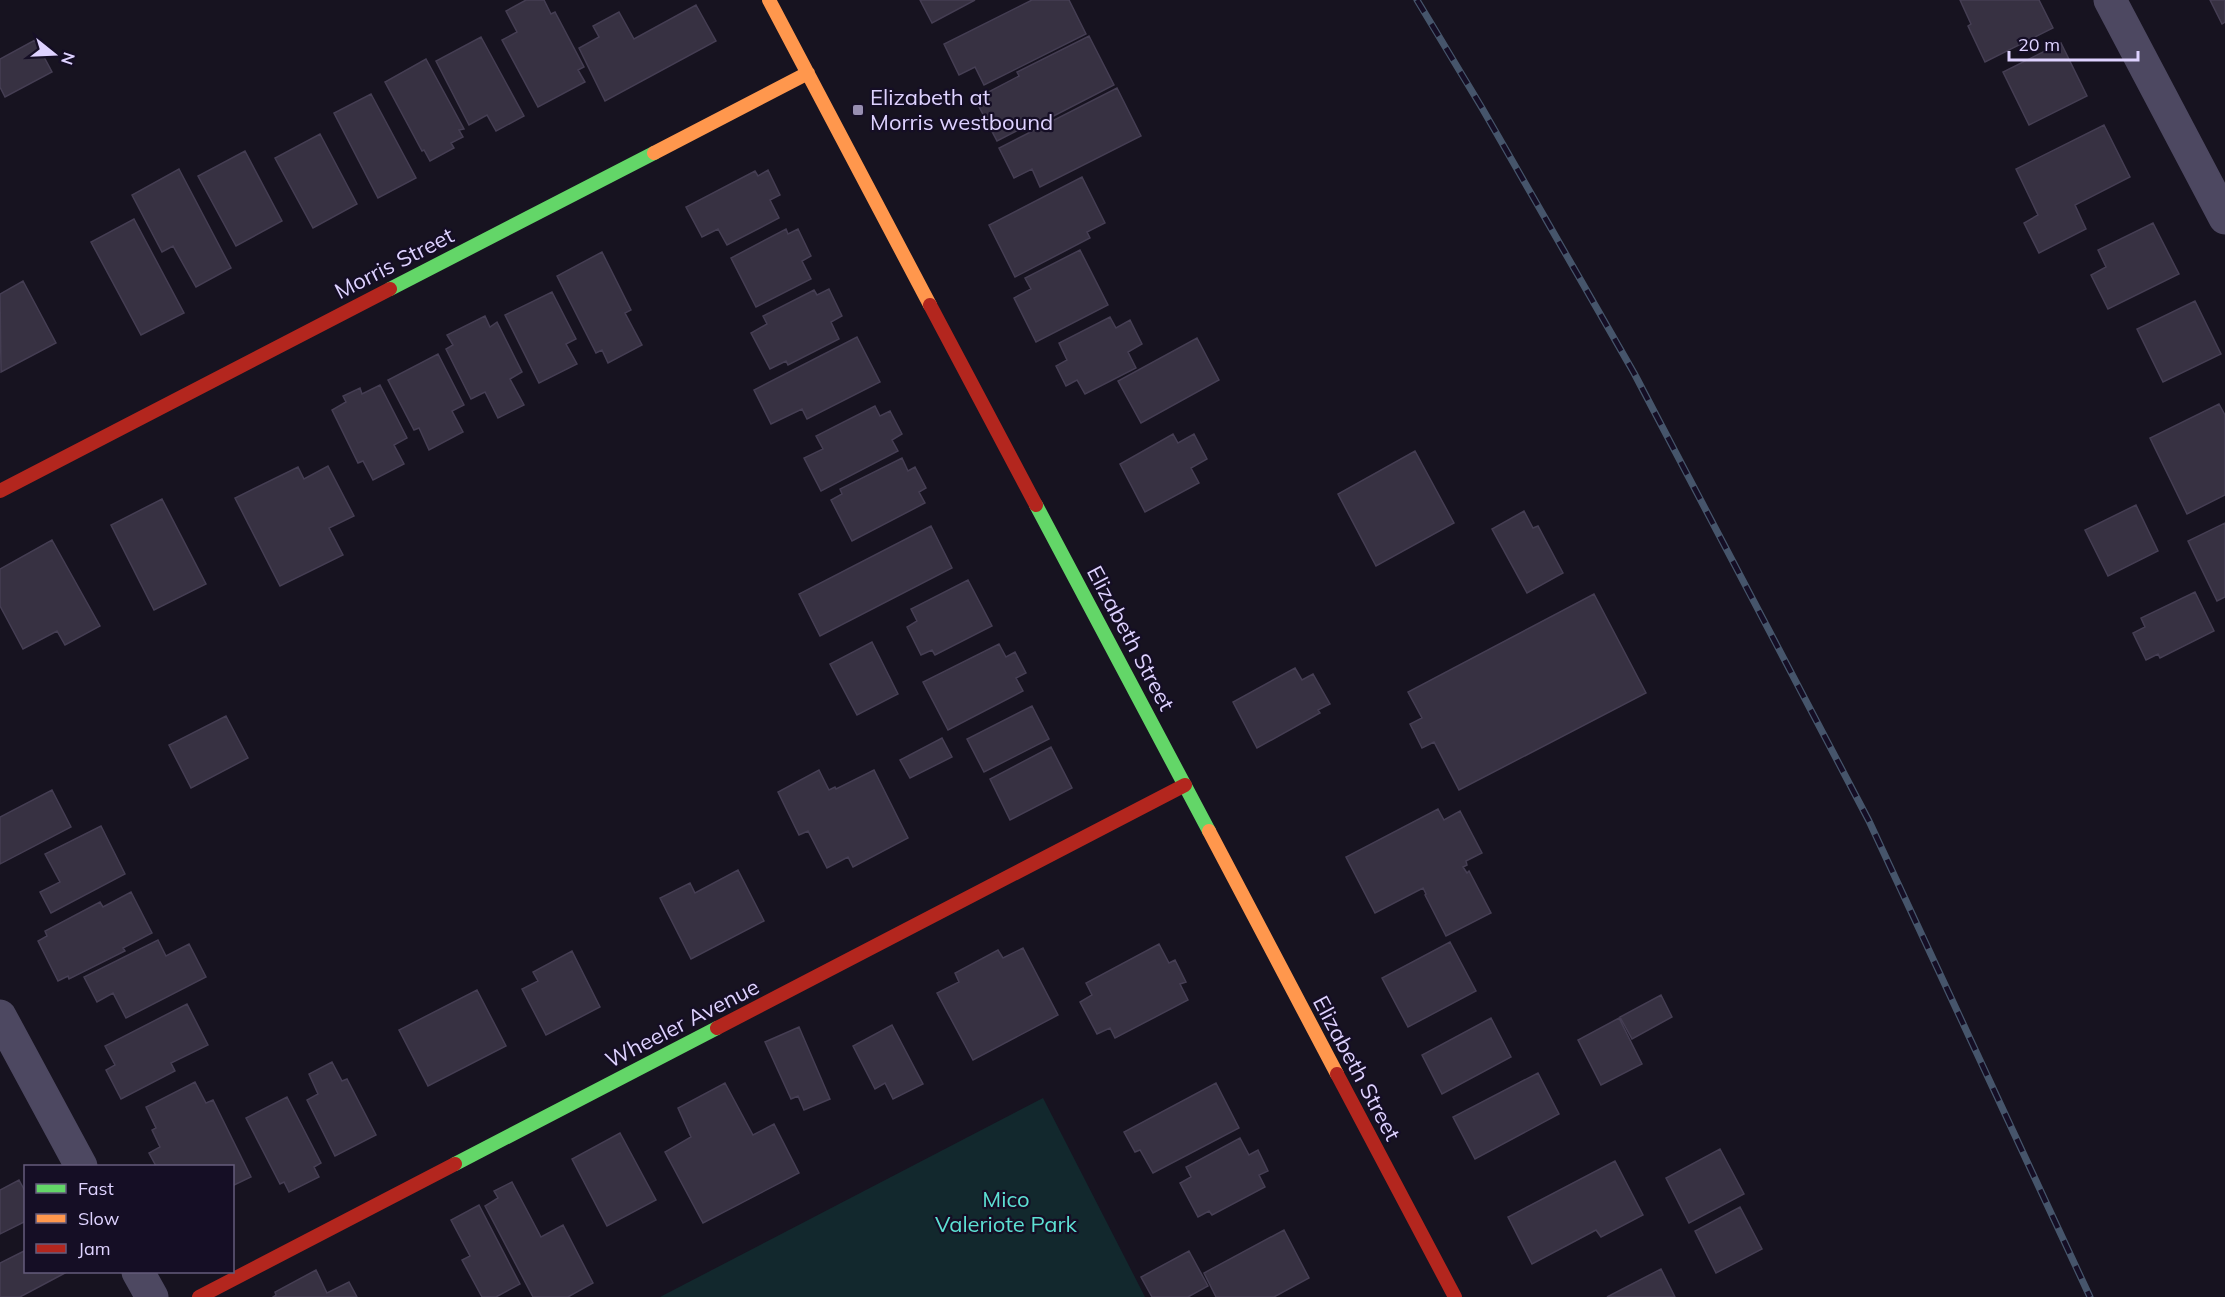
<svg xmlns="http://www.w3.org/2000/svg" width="2225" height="1297" font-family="Mulish,sans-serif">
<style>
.green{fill:#12282d}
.building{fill:#373142;stroke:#453e53;stroke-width:1.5}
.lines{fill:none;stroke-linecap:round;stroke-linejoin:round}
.street{stroke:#4d4861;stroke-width:33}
.fast{stroke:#63d668;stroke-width:14}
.slow{stroke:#ff974d;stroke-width:14}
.jam{stroke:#b3261e;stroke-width:14}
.rail-casing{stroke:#46556b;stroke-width:7}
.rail{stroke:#150e25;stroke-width:4.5;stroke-dasharray:14;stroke-linecap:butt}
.poi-dot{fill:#988fb1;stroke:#150e25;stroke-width:2}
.labels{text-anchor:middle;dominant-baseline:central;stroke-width:4.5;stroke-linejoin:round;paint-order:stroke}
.poi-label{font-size:22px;fill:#ded2ff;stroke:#150e25;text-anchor:start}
.street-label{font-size:22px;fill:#ded2ff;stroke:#150e25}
.park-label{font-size:22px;fill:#5de0d3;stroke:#150e25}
</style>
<rect width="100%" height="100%" fill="#171320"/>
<!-- green -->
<path class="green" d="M 1043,1098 L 1145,1297 L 660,1297 Z"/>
<!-- building -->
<path class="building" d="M 526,0 L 544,0 L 551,14 L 555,12 L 584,67 L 578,70 L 585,82 L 538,107 L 502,40 L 517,32 L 506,11 Z
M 920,0 L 975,0 L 932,23 Z
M 1032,0 L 1069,0 L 1086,34 L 984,85 L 975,67 L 959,75 L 944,44 Z
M 1960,0 L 2039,0 L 2053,28 L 1985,62 L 1968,26 L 1971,24 Z
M 2210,0 L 2225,0 L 2225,22 L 2222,24 Z
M 696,5 L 716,41 L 605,101 L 579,48 L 599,37 L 593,26 L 619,12 L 634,39 Z
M 1089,36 L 1114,85 L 1042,122 L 1040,119 L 997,141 L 975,99 L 1019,76 L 1017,72 Z
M 481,37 L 524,116 L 496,131 L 487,115 L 469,125 L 436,61 Z
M 35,40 L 52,72 L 5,97 L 0,87 L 0,59 Z
M 2061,43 L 2087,96 L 2029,125 L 2003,72 Z
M 426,59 L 464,129 L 459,130 L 463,137 L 451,143 L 454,148 L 430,161 L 424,150 L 422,151 L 385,82 Z
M 1117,88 L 1141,136 L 1040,187 L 1032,169 L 1014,178 L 999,148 Z
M 371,94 L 416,178 L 378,198 L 334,113 Z
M 2104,125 L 2130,177 L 2075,205 L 2086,229 L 2039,253 L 2024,223 L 2038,215 L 2016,169 Z
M 320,134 L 357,204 L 313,228 L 275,158 Z
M 245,151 L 282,221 L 236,246 L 198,176 Z
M 179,169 L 231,268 L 196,287 L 173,246 L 162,252 L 132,195 Z
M 768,170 L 780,195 L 770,200 L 779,218 L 727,245 L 718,229 L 702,237 L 686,207 L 755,171 L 758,176 Z
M 1082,177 L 1105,223 L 1087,232 L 1090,238 L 1015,277 L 989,225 Z
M 134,219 L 184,313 L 141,335 L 91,242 Z
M 2153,223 L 2179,274 L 2108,309 L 2091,275 L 2106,267 L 2098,250 Z
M 786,229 L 788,234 L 798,229 L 811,256 L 802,261 L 811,279 L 756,307 L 731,258 Z
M 1080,250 L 1108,305 L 1036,342 L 1014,298 L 1031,289 L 1025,278 Z
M 602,252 L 631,310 L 625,313 L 642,345 L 608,363 L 602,350 L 596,353 L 557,276 Z
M 23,281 L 56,343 L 1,372 L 0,294 Z
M 829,289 L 842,316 L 831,322 L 839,339 L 788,365 L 786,361 L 770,369 L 751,333 L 767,324 L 763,316 L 814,290 L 817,295 Z
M 552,292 L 576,339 L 566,344 L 577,364 L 539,383 L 505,315 Z
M 2195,301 L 2221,354 L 2163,382 L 2137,329 Z
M 485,316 L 490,327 L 497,322 L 522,372 L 510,379 L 524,405 L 498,418 L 485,392 L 471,399 L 446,349 L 453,345 L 447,335 Z
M 1110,317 L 1116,328 L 1130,320 L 1142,344 L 1128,352 L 1136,368 L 1085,394 L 1077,380 L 1066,386 L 1056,366 L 1067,360 L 1059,343 Z
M 857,337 L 880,382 L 807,419 L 802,409 L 771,424 L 754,390 Z
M 1197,338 L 1219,380 L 1141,423 L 1118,381 Z
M 438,354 L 464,405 L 452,411 L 463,432 L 429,450 L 419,428 L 414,430 L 388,380 Z
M 380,385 L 407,438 L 394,445 L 404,464 L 373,480 L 363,461 L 358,463 L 332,410 L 346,402 L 343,396 L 360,388 L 362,394 Z
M 2219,404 L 2225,415 L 2225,495 L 2187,514 L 2150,438 Z
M 875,406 L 880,416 L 890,411 L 902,434 L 892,440 L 898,451 L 821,491 L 804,458 L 823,449 L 816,436 Z
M 1173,434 L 1178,443 L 1194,434 L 1207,459 L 1191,468 L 1199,483 L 1145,512 L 1120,464 Z
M 1415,451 L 1454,523 L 1376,566 L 1338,494 Z
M 902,458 L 908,471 L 915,467 L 926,488 L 919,492 L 925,503 L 852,541 L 831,500 L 842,494 L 840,489 Z
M 328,466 L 354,516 L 329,528 L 343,555 L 280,586 L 235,498 L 298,467 L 304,479 Z
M 162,499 L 206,584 L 154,610 L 111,525 Z
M 2136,505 L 2158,551 L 2108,576 L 2085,530 Z
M 1524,511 L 1533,528 L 1538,526 L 1563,573 L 1527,593 L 1492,529 Z
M 2225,523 L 2225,597 L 2217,601 L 2188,541 Z
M 931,526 L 952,568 L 820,636 L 799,594 Z
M 52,540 L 100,626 L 65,645 L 57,631 L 23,649 L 0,606 L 0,569 Z
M 968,580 L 992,626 L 935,655 L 932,650 L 921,655 L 907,627 L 917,621 L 911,609 Z
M 2195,592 L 2214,631 L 2160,658 L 2158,654 L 2146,660 L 2133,633 L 2145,627 L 2141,618 Z
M 1594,594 L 1646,693 L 1459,790 L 1434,742 L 1422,748 L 1410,724 L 1422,718 L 1408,692 Z
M 872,642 L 898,694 L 857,715 L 830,664 Z
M 999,644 L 1006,657 L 1015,652 L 1026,673 L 1016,678 L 1023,691 L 948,730 L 923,682 Z
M 1295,668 L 1302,680 L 1313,674 L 1330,704 L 1318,710 L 1320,713 L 1257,748 L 1233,702 Z
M 1032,706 L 1049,739 L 984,772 L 967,739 Z
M 226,716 L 248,758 L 191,788 L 169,745 Z
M 942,738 L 952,757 L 910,778 L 900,760 Z
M 1051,747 L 1072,788 L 1010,820 L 990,779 Z
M 819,770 L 829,790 L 835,787 L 836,789 L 874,770 L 908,838 L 853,867 L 848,857 L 827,868 L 808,831 L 799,835 L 778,792 Z
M 52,790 L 71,827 L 0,864 L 0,817 Z
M 1438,809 L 1444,820 L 1460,811 L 1482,853 L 1466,861 L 1467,865 L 1463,867 L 1467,873 L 1469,871 L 1491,913 L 1446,936 L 1425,895 L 1426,894 L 1423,888 L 1375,913 L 1346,857 Z
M 101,826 L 125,874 L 51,913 L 40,892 L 60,882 L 45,854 Z
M 738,870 L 764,921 L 691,959 L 660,898 L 690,883 L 695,893 Z
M 131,892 L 152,933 L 123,948 L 125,951 L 69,979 L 68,976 L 58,981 L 38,941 L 47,936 L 45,931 L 100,902 L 103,907 Z
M 158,940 L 166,956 L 189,944 L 206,977 L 126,1018 L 113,993 L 97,1002 L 84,977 Z
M 1450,942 L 1476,991 L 1408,1027 L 1382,978 Z
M 1159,944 L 1169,963 L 1175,960 L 1186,982 L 1180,984 L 1188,1000 L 1115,1038 L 1110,1028 L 1097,1034 L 1080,1002 L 1092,995 L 1086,983 Z
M 1023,948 L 1058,1015 L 973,1060 L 937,993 L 959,982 L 955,973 L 998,950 L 1003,958 Z
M 572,951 L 600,1007 L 546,1035 L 522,989 L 538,981 L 533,972 Z
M 477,990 L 506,1046 L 428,1086 L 399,1030 Z
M 1661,995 L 1672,1017 L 1632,1039 L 1620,1017 Z
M 187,1004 L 208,1045 L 171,1063 L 175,1071 L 121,1099 L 106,1070 L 115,1065 L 105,1046 Z
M 1491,1018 L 1511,1057 L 1442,1094 L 1422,1055 Z
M 1619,1018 L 1642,1064 L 1601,1085 L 1578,1040 Z
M 892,1025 L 923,1084 L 893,1099 L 885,1083 L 875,1089 L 853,1046 Z
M 799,1027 L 830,1099 L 804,1110 L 798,1096 L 791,1099 L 765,1042 Z
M 332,1062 L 342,1081 L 347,1079 L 376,1135 L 335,1156 L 307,1100 L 318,1094 L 309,1074 Z
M 1538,1073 L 1559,1114 L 1475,1159 L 1453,1117 Z
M 195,1082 L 206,1103 L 213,1100 L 251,1177 L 232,1186 L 232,1166 L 156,1166 L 149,1153 L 160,1147 L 152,1130 L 156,1128 L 146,1107 Z
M 725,1083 L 753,1135 L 774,1124 L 799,1173 L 703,1223 L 665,1152 L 691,1137 L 678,1108 Z
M 1216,1083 L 1239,1128 L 1153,1173 L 1140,1150 L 1135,1152 L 1124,1132 Z
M 287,1097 L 321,1163 L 314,1167 L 319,1177 L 289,1192 L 284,1182 L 280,1184 L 246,1118 Z
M 620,1133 L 656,1200 L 607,1226 L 572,1159 Z
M 1240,1138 L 1249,1155 L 1258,1150 L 1268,1171 L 1259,1175 L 1265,1187 L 1212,1215 L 1209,1211 L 1198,1217 L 1180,1183 L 1191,1177 L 1186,1167 Z
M 1720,1149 L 1744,1194 L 1689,1223 L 1666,1178 Z
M 1615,1161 L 1643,1215 L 1601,1237 L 1596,1230 L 1532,1264 L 1508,1217 Z
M 19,1180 L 26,1193 L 26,1221 L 0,1234 L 0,1190 Z
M 512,1182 L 541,1237 L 563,1225 L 593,1283 L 568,1297 L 533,1297 L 485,1206 L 498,1198 L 494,1191 Z
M 479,1205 L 520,1284 L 496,1297 L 482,1297 L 462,1260 L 470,1256 L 451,1220 Z
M 1740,1207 L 1762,1249 L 1716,1273 L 1695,1231 Z
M 1284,1230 L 1309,1278 L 1274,1297 L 1216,1297 L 1204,1273 Z
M 26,1250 L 26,1272 L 64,1272 L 65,1273 L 20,1297 L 0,1297 L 0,1263 Z
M 1189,1251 L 1208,1286 L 1188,1297 L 1152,1297 L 1141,1277 Z
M 1661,1269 L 1675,1297 L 1607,1297 Z
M 316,1270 L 327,1293 L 349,1282 L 357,1297 L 273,1297 L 276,1295 L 275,1292 Z"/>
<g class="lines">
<!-- street -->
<path class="street" d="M 2110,0 L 2225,218
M 0,1016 L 81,1166
M 138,1272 L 152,1297"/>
<!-- fast -->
<path class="fast" d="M 390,289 L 654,153
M 1036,505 L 1209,831
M 455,1164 L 717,1028"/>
<!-- slow -->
<path class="slow" d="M 769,0 L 930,305
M 654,153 L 808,73
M 1209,831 L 1337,1074"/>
<!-- jam -->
<path class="jam" d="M 930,305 L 1036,505
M 0,491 L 390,289
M 717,1028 L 1185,785
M 1337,1074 L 1455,1297
M 199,1297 L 455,1164"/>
<defs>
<path id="rail" d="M 1417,0 L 1482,108 L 1634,373 L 1869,821 L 2090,1297"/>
</defs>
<!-- rail casing -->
<use href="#rail" class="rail-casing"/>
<!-- rail -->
<use href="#rail" class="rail"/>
</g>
<!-- markers -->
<rect class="poi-dot" x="852" y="104" width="12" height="12" rx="3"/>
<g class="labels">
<!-- poi labels -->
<g class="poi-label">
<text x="870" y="97">Elizabeth at<tspan x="870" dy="25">Morris westbound</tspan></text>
</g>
<!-- street labels -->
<g class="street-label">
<text transform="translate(394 263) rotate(-27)">Morris Street</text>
<text transform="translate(1131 638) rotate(62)">Elizabeth Street</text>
<text transform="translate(682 1023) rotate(-27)">Wheeler Avenue</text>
<text transform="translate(1357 1068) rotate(62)">Elizabeth Street</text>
</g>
<!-- park labels -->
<g class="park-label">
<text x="1006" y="1199">Mico<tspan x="1006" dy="25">Valeriote Park</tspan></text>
</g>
</g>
<!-- legend -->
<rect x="24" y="1165" width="210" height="108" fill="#150e25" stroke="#655c7c" stroke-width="1.5"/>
<rect x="36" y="1184" width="30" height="9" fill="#63d668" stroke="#655c7c" stroke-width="1.5"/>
<text x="78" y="1195" font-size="18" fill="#ded2ff">Fast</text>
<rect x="36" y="1214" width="30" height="9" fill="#ff974d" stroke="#655c7c" stroke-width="1.5"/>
<text x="78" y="1225" font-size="18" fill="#ded2ff">Slow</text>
<rect x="36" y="1244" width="30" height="9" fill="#b3261e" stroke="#655c7c" stroke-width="1.5"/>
<text x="78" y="1255" font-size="18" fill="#ded2ff">Jam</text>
<!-- north arrow -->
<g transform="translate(54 54) rotate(108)" stroke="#150e25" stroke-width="4.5" paint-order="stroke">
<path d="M0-4.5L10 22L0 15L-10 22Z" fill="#ded2ff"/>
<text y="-9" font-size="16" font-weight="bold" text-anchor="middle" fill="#ded2ff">N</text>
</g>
<!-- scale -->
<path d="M2009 51v9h129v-9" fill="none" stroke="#ded2ff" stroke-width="3"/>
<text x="2018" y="51" font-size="18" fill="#ded2ff" stroke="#150e25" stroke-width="4.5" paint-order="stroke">20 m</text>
</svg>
